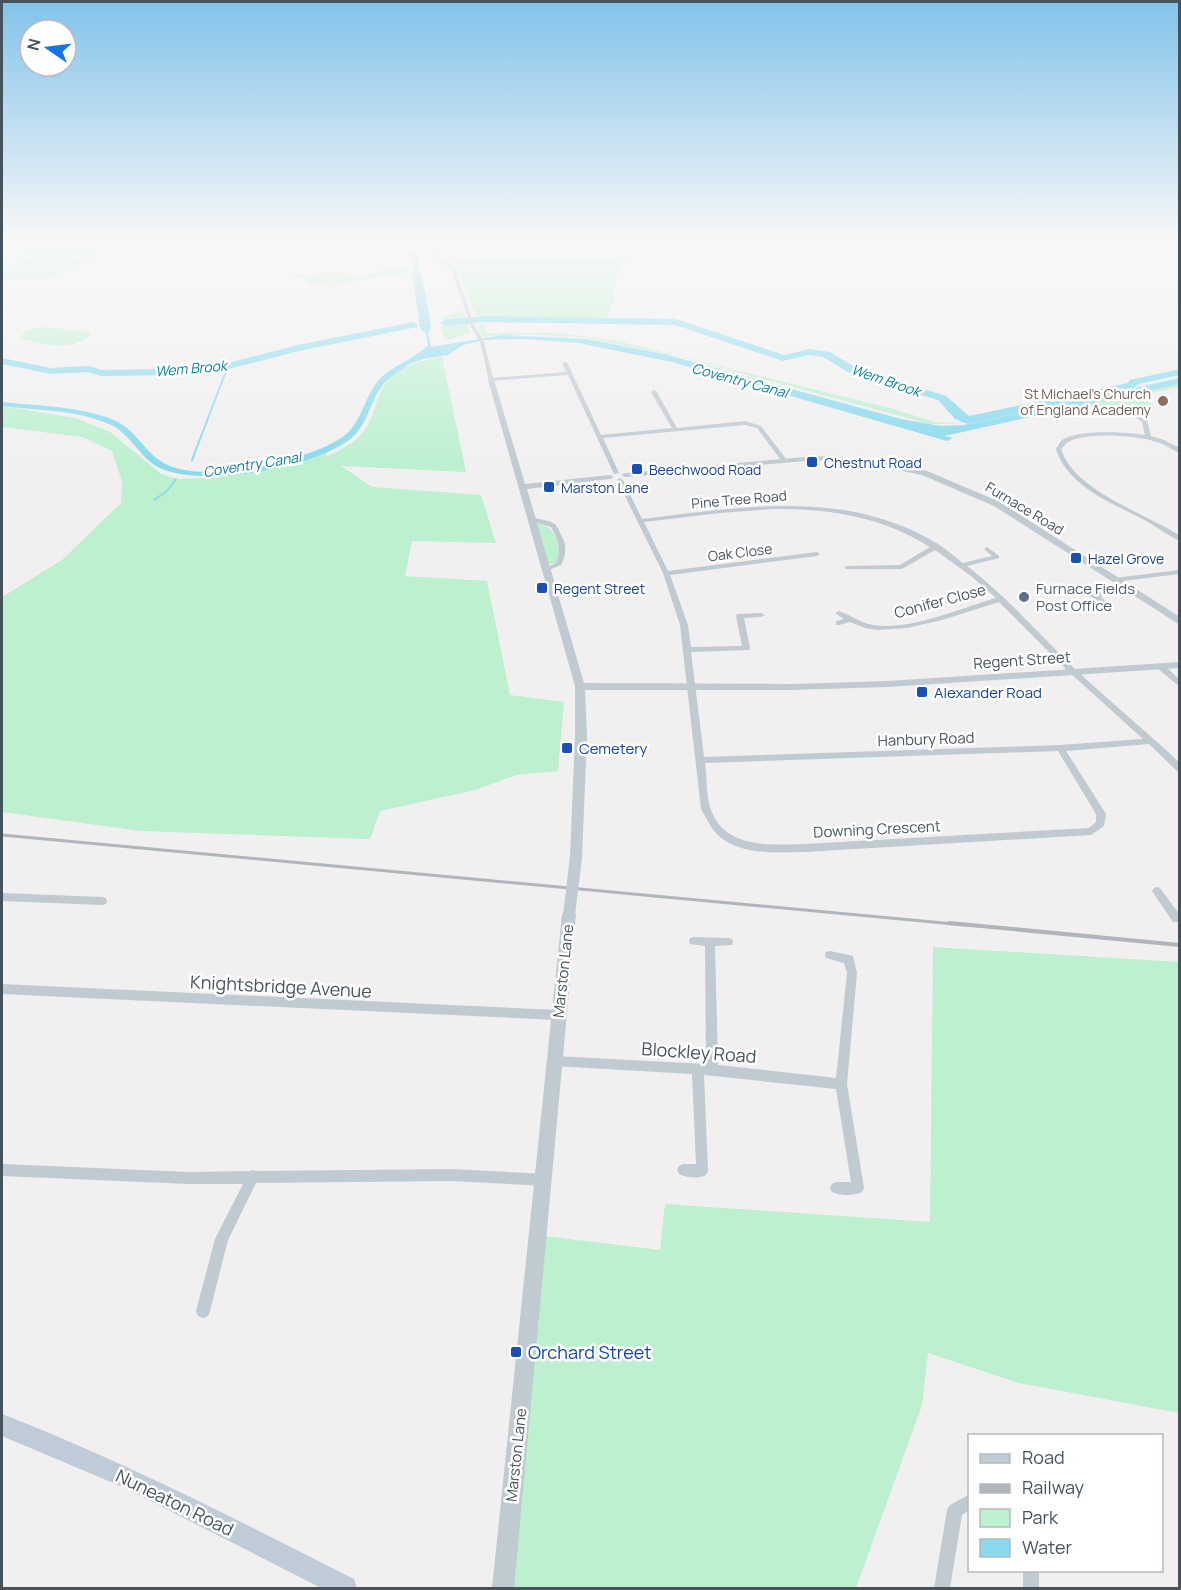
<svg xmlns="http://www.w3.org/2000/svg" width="1181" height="1590" font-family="Manrope,sans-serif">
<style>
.green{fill:#bcf0cf}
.water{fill:#89daee}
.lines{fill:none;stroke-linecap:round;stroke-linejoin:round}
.stream{stroke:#89daee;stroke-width:2}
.canal{fill:#89daee;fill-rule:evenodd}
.river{fill:#89daee;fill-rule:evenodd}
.minor{fill:#bfcad1;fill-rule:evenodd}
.tertiary{fill:#bfcad1;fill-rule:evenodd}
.secondary{fill:#bfcbd6;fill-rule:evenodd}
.rail-far1{stroke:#b1b4b9;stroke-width:3}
.rail{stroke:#b1b4b9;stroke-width:4}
.tertiary-bridge{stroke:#bfcad1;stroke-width:12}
.education-dot{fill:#8d6e63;stroke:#fff;stroke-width:2}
.transit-dot{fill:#1a4fb4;stroke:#fff;stroke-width:2}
.service-dot{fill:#5c6f8a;stroke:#fff;stroke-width:2}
.labels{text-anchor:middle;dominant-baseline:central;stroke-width:5;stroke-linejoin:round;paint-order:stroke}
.far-water-label{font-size:14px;font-style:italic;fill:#0b819c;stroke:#fff}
.far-education-label{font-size:14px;fill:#785e54;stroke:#fff;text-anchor:end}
.far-transit-label{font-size:14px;fill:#164399;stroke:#fff;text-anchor:start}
.far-street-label{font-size:14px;fill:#46535d;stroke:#fff}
.service-label{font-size:15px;fill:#4e5e75;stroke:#fff;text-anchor:start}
.street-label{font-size:15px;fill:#46535d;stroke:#fff}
.transit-label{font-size:15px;fill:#164399;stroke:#fff;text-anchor:start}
.near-street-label{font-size:18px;fill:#46535d;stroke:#fff}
.near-transit-label{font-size:18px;fill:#164399;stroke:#fff;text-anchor:start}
</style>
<rect width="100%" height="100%" fill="#f1efef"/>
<!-- green -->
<path class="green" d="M 11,243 C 20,248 28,257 39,260 C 68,267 98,243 127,243 L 47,280 L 2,279 L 2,271 L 21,260 L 15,254 Z
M 427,243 L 647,243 L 618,268 L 613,303 L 606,322 L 478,320 C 461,284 464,267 427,243 Z
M 410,266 L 409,273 L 354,281 L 335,287 L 310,284 L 305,279 L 292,276 L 339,272 L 355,277 Z
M 463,311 L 470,333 L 446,340 L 440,327 L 446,325 L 445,321 L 440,318 Z
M 481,324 L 486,325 L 485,333 L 559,333 L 618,341 L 890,408 L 935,422 L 957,423 L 1045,405 L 965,423 L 930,424 L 681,357 L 587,338 L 525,334 L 480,337 L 478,332 Z
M 43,327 L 90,332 L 91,334 C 71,353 44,344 20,338 L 26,330 Z
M 442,357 L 466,472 L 341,466 L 372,487 L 481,495 L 496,543 L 412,541 L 405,576 L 487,581 L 510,695 L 564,702 L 558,771 L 516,775 L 475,790 L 380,811 L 370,839 L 141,831 L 2,812 L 2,597 L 62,560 L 121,503 L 122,481 L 112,451 L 82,437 L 2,427 L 2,406 L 76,418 L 110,432 L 160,473 L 176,479 L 214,478 L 220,473 L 294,461 L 326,450 L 326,457 C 340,450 355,443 364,431 C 375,417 375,398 385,384 C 399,365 421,361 442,357 Z
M 1179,384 L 1179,387 L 1139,396 L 1154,405 L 1091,407 L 1069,412 L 1066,410 Z
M 536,522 C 555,526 563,545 557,563 L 549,564 Z
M 933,947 L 1179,962 L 1179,1413 L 1019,1383 L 928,1353 L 922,1405 L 856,1588 L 509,1588 L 544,1236 L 660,1250 L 665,1204 L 930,1222 Z"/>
<!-- water -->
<path class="water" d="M 14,243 L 113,243 C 88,256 31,273 14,243 Z
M 397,243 L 408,243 L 419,255 L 418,268 L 422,276 L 431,326 L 428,334 L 431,347 L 503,335 L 586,339 L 664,354 L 901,419 L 941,426 L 964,425 L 1179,378 L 1180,384 L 944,436 L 953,438 L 947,441 L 672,362 L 578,343 L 524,339 L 485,340 L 463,345 L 448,355 L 423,359 L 396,369 L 428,346 L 426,334 L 420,328 L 412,273 L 415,267 L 409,255 Z"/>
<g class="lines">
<!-- stream -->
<path class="stream" d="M 192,460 L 228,366
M 154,500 L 167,491 L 176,479"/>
<!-- canal -->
<path class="canal" d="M 408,360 L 413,361 C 403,370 390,375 382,386 C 369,404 367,427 349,440 C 311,468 204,488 160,468 C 139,458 131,433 109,424 C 75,409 37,411 2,406 L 2,402 C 39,406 79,406 114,420 C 135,429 144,451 162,462 C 200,486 301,462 338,440 C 360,428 362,404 375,385 C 383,373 396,366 408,360 Z"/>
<!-- river -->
<path class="river" d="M 484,316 L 676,319 L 784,355 L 809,349 L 830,352 L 856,368 L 946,396 L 969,416 L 1128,383 L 1130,380 L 1180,369 L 1180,375 L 1139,384 L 1133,388 L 968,424 L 955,419 L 938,400 L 848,372 L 823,357 L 809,355 L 783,361 L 675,325 L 484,322 L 445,326 L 440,323 L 445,320 Z
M 413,322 L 418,325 L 417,327 L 299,351 L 228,369 L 166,375 L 101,376 L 88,372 L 51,374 L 2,364 L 2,358 L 51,368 L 89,366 L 102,370 L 166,369 L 228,363 L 298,345 Z"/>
<!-- minor -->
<path class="minor" d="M 419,243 L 424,243 L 455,269 L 475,327 L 484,342 L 493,378 L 566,372 L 562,363 L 567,362 L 601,435 L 672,428 L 651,392 L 654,390 L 657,392 L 677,428 L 745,421 L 761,426 L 786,459 L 781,460 L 757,428 L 745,425 L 603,438 L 619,473 L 614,474 L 568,375 L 489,381 L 480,342 L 471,327 L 451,270 Z
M 1125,405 L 1133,406 L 1133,408 L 1131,409 L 1147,420 L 1151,436 L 1164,440 L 1180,448 L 1180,453 C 1171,449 1163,443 1153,441 C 1135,435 1084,432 1068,442 C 1065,444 1064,446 1061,449 C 1075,492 1144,512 1180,536 L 1180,541 C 1169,536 1158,528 1148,522 C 1115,504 1068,488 1056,449 C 1057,447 1059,444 1061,441 C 1075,429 1126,432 1145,435 L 1142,422 L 1124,409 L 1109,410 L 1106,408 L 1109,406 Z
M 620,478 L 623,480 L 642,519 C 743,507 846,488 938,544 C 946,549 955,557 963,563 L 992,556 L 984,549 L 987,547 L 999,556 L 999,558 L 967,566 C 1006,596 1039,634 1074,668 C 1109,701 1146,731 1180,763 L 1180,772 L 1177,771 L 1149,744 L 1066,751 L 1106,814 L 1104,826 L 1091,835 L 805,852 C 777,852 742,856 719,836 C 711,829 707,819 701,809 L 680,625 L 663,573 L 617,480 ZM 773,509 C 831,509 880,516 930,547 L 900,565 L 847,566 L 845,567 L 845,569 L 902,569 L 935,550 L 971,576 L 996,598 C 961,608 910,631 873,625 C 860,623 851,615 839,611 L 835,613 L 844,619 L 836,621 L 836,625 L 839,625 L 850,622 L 865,628 L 878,630 L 907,628 L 942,620 L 999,602 L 1069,672 L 1143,739 L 1060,745 L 704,757 L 691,652 L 749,650 L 750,648 L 744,618 L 761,617 L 765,615 L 761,613 L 737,614 L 736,616 L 742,646 L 691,647 L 688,625 L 670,575 L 817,556 L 820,554 L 817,552 L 668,571 L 644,522 L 720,513 ZM 1058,751 L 1096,814 L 1096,822 L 1089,828 L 805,844 C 772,845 725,849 711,810 C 706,797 707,777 705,763 Z
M 531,517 C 538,519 549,520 555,524 C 556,525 560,531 560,533 C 567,544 567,554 561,565 L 546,571 L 543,569 L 556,563 C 562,549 558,540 551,527 L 529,520 L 528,519 Z
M 1180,570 L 1180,574 L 1114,582 L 1110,580 L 1114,578 Z
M 1121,585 L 1127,585 L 1128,587 L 1101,597 L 1108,603 L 1104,605 L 1082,591 L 1086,589 L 1096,594 Z
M 1157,664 L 1163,664 L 1180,680 L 1180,687 L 1157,668 L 1156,666 Z
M 1157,887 L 1160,888 L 1180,915 L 1180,922 L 1173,922 L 1154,894 L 1152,891 L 1154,888 Z
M 2,893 L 102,897 L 106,898 L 107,901 L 106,904 L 102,905 L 2,901 Z
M 694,937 L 728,938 L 732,939 L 733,942 L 732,945 L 715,946 L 718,1065 L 836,1078 L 847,973 L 844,963 L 826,958 L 825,955 L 826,952 L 830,951 L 853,956 L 857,973 L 847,1084 L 864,1188 L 862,1192 C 854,1196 840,1196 832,1192 L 830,1188 L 832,1184 L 836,1182 L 851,1182 L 836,1089 L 704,1075 L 708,1171 L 706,1175 C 699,1179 686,1178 679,1174 L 677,1170 L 679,1166 L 683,1164 L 696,1164 L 692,1074 L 554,1066 L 550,1065 L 548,1061 L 550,1057 L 554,1056 L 706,1064 L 705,946 L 690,944 L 689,941 L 690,938 Z
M 2,984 L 558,1010 L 562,1012 L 563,1015 L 562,1018 L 558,1020 L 2,994 Z
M 2,1164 L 189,1172 L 250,1171 L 253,1170 L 256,1171 L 452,1169 L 545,1174 L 549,1176 L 551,1180 L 549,1184 L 545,1186 L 452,1181 L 256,1183 L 228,1240 L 210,1311 L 208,1316 L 203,1318 L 198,1316 L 196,1311 L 215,1239 L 243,1184 L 189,1184 L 2,1176 Z
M 970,1494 L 970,1510 L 962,1515 L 950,1588 L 934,1588 L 947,1510 L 950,1505 Z
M 1023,1570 L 1039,1570 L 1039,1588 L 1023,1588 Z"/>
<!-- tertiary -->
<path class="tertiary" d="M 491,378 L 494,380 L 525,484 L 610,475 L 614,477 L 610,479 L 527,489 L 584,683 L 791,684 L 888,681 L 1180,662 L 1180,668 L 888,687 L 791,690 L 585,690 L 587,736 L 582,857 L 581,861 L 571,861 L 570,857 L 575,736 L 575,686 L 488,380 Z
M 816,456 L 863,459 L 927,471 L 1000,502 L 1180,617 L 1180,625 L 994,506 L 922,475 L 863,463 L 816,460 L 625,477 L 621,475 L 625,473 Z
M 569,909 L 574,911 L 576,915 L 514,1588 L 492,1588 L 562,915 L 564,911 Z"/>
<!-- secondary -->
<path class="secondary" d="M 2,1414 C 123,1461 238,1520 354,1579 L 357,1588 L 321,1588 L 125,1488 L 2,1436 Z"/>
<!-- rail-far1 -->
<path class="rail-far1" d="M 2,835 L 965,925"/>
<!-- rail -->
<path class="rail" d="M 949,923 L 1180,945"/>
<!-- tertiary-bridge -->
<path class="tertiary-bridge" d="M 569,915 L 576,857"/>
</g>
<!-- sky -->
<linearGradient id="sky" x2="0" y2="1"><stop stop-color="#82c3ea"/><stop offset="0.52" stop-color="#f9f8f8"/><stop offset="1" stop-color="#f9f8f8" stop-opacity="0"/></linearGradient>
<rect width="1181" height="466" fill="url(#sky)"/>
<!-- markers -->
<circle class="education-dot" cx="1163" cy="401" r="6"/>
<g class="transit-dot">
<rect x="806" y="456" width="12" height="12" rx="3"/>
<rect x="631" y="463" width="12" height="12" rx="3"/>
<rect x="543" y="481" width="12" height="12" rx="3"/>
<rect x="1070" y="552" width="12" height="12" rx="3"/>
<rect x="536" y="582" width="12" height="12" rx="3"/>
<rect x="916" y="686" width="12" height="12" rx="3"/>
<rect x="561" y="742" width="12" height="12" rx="3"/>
<rect x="510" y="1346" width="12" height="12" rx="3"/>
</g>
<circle class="service-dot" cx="1024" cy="597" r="6"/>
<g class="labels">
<!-- far-water labels -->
<g class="far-water-label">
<text transform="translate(191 368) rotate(-5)">Wem Brook</text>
<text transform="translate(740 380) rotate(15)">Coventry Canal</text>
<text transform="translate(886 380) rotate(19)">Wem Brook</text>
<text transform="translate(252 464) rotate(-9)">Coventry Canal</text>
</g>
<!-- far-education labels -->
<g class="far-education-label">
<text x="1151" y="393">St Michael's Church<tspan x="1151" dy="16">of England Academy</tspan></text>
</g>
<!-- far-transit labels -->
<g class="far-transit-label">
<text x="824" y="462">Chestnut Road</text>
<text x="649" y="469">Beechwood Road</text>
<text x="561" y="487">Marston Lane</text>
<text x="1088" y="558">Hazel Grove</text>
<text x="554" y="588">Regent Street</text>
</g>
<!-- far-street labels -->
<g class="far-street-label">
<text transform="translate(739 499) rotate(-5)">Pine Tree Road</text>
<text transform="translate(1025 508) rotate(31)">Furnace Road</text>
<text transform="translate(740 552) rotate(-7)">Oak Close</text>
</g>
<!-- service labels -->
<g class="service-label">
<text x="1036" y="588">Furnace Fields<tspan x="1036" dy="17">Post Office</tspan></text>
</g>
<!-- street labels -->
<g class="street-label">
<text transform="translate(940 601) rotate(-15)">Conifer Close</text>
<text transform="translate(1022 660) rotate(-4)">Regent Street</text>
<text transform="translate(926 739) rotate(-2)">Hanbury Road</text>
<text transform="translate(877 829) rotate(-3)">Downing Crescent</text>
<text transform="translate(563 971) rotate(-84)">Marston Lane</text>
<text transform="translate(516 1455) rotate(-84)">Marston Lane</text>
</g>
<!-- transit labels -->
<g class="transit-label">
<text x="934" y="692">Alexander Road</text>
<text x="579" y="748">Cemetery</text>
</g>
<!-- near-street labels -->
<g class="near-street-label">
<text transform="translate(281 986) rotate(3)">Knightsbridge Avenue</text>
<text transform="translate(699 1052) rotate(4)">Blockley Road</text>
<text transform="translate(175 1502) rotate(26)">Nuneaton Road</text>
</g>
<!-- near-transit labels -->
<g class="near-transit-label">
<text x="528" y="1352">Orchard Street</text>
</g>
</g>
<!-- border -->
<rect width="1181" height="1590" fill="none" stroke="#46535d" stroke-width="6"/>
<!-- legend -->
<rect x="968" y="1434" width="195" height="138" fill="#ffffff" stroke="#b5babe" stroke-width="1.5"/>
<rect x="980" y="1454" width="30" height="9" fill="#bfcbd6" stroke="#b5babe" stroke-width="1.5"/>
<text x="1022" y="1464" font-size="18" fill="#46535d">Road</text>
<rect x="980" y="1484" width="30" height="9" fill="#b1b4b9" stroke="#b5babe" stroke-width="1.5"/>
<text x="1022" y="1494" font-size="18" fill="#46535d">Railway</text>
<rect x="980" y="1509" width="30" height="18" fill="#bcf0cf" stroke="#b5babe" stroke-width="1.5"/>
<text x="1022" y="1524" font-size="18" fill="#46535d">Park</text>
<rect x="980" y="1539" width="30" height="18" fill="#89daee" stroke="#b5babe" stroke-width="1.5"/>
<text x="1022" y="1554" font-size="18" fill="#46535d">Water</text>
<!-- north arrow -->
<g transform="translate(48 48) rotate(284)"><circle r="28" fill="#ffffff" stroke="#b5babe" stroke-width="1.5"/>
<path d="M0-4.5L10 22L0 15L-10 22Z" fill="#1674e4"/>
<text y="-9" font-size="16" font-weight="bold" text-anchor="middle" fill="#46535d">N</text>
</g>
</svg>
